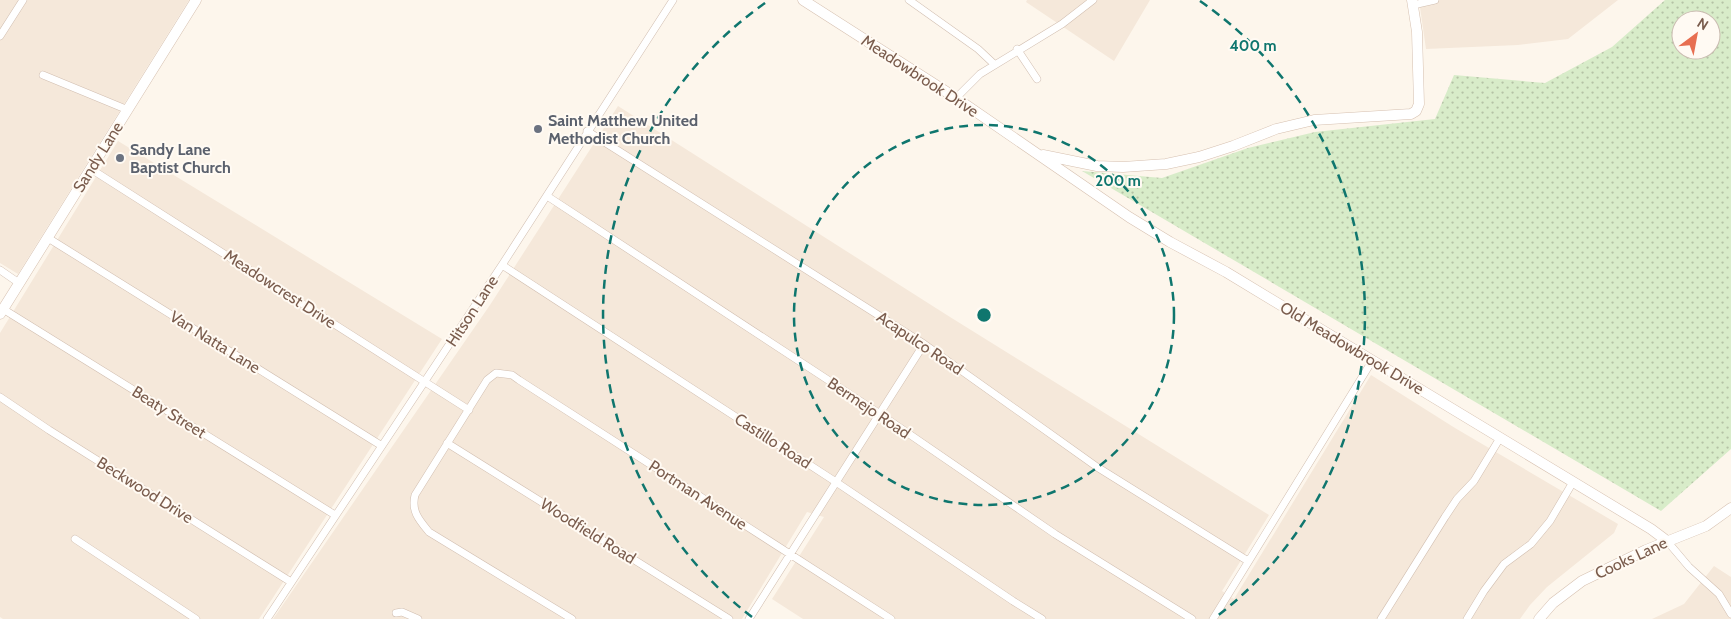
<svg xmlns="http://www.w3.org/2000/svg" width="1731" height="619" font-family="Cabin,sans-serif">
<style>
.residential{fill:#f5e8da}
.grass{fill:url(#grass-dots);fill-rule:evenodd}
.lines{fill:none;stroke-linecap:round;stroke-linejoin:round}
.street-casing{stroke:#d1beb0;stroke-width:8}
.secondary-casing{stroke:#d6c0b0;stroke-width:11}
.street{stroke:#fff;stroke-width:7}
.secondary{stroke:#fff;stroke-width:10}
.ring{fill:none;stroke:#0f766e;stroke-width:2.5;stroke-dasharray:9 6}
.worship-dot{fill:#6b7280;stroke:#fffaf3;stroke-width:2}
.labels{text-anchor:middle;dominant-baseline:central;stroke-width:4;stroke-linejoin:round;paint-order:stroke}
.street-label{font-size:16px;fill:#7a5c4d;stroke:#fffaf3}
.worship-label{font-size:16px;font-weight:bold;fill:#5b616d;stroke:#fffaf3;text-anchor:start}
.centre{fill:#0f766e;stroke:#fffaf3;stroke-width:2.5}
.ring-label{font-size:15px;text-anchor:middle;font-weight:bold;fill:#0f766e;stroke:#fffaf3;stroke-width:4;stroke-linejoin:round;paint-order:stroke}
</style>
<defs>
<pattern id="grass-dots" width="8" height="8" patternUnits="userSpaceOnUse" patternTransform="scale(1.25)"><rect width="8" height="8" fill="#d8ecc9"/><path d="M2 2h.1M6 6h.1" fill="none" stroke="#b4c2a5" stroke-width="1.8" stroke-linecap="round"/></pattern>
</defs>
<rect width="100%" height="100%" fill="#fdf6ec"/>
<!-- residential -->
<path class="residential" d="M 0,0 L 189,0 L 18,274 L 0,263 Z
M 1027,0 L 1150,0 L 1114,61 L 1026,2 Z
M 1419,0 L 1618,0 L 1568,39 L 1518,45 L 1426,49 Z
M 618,106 L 950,317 L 1269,515 L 1222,591 L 1234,599 L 1371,375 L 1455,428 L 1618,524 L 1614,533 L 1547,587 L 1530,605 L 1520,619 L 803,619 L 772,599 L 824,517 L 807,512 L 742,619 L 273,619 L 490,305 Z
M 118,141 L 442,339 L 259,619 L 3,619 L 0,617 L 0,333 Z
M 1714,566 L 1731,577 L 1731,619 L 1652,619 L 1684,604 Z"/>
<!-- grass -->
<path class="grass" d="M 1665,0 L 1731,0 L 1731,449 L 1661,511 L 1082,171 L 1162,178 L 1248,148 L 1315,132 L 1435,119 L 1454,75 L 1545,83 L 1612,47 ZM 1681,20 L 1711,20 L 1711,50 L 1681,50 Z"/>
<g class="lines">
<defs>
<path id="street" d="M 909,0 L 978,49 L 994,64
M 1413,5 L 1435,0
M 0,36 L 23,0
M 1017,49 L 1037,79
M 43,75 L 128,110
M 956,98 L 980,74 L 1062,24 L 1093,0
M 587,131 L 924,344 L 1097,467 L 1248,561
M 91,169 L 469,410
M 547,196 L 880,414 L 1055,534 L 1192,619
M 48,238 L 382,446
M 502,265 L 836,482 L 1013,601 L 1042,619
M 0,270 L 19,283
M 3,309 L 335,515
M 0,397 L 49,430 L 291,582
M 447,443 L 729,619
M 75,539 L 196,619
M 1667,541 L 1689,567 L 1719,594 L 1731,614
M 396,613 L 402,612 L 418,619
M 267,619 L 502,265 L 673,0
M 572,619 L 429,532 C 419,520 411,511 415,495 L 487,380 L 496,373 L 512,375 L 519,380 L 891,619
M 749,619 L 924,344
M 1213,619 L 1372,361
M 1381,619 L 1445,517 L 1457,499 L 1474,481 L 1500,438
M 1467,619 L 1484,591 L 1504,564 L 1531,544 L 1550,521 L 1573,482"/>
<path id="secondary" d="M 803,0 L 956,98 L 1129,217 L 1170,242 L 1226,272 L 1651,529 L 1667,541
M 1043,155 L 1097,166 L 1123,167 L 1166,164 L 1199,157 L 1233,146 L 1276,129 L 1314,120 L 1411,114 L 1416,111 L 1419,104 L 1417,32 L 1412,0
M 0,314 L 196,0
M 1539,619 L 1553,603 L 1582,581 L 1646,550 L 1706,526 L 1731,508"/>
</defs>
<!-- street casing -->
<use href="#street" class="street-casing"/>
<!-- secondary casing -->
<use href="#secondary" class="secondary-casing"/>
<!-- street -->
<use href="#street" class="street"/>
<!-- secondary -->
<use href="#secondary" class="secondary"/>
</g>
<!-- distance rings -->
<g class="ring">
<circle cx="984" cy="315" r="190"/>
<path d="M752 617A381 381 0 0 1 768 1M1200 1A381 381 0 0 1 1216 617"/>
</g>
<!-- markers -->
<g class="worship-dot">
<circle cx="538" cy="129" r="5"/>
<circle cx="120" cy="158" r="5"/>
</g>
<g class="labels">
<!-- street labels -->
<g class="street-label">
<text transform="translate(920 76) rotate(33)">Meadowbrook Drive</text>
<text transform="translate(98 157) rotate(-58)">Sandy Lane</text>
<text transform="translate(280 289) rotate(33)">Meadowcrest Drive</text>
<text transform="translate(472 311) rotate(-57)">Hitson Lane</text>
<text transform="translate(215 342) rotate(32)">Van Natta Lane</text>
<text transform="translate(920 343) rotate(34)">Acapulco Road</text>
<text transform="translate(1352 348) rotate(31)">Old Meadowbrook Drive</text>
<text transform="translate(869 408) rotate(34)">Bermejo Road</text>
<text transform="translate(169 412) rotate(32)">Beaty Street</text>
<text transform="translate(773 441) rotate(33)">Castillo Road</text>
<text transform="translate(145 490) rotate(32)">Beckwood Drive</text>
<text transform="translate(698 495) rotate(33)">Portman Avenue</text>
<text transform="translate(588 531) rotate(32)">Woodfield Road</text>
<text transform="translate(1631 558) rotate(-25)">Cooks Lane</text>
</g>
<!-- worship labels -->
<g class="worship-label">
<text x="548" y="120">Saint Matthew United<tspan x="548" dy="18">Methodist Church</tspan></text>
<text x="130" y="149">Sandy Lane<tspan x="130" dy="18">Baptist Church</tspan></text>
</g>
</g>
<circle cx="984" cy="315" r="8" class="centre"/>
<g class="ring-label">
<text x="1253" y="51">400 m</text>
<text x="1118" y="186">200 m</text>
</g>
<!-- north arrow -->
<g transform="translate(1696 35) rotate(32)"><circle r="24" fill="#fffaf3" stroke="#cabbb1"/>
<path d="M0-4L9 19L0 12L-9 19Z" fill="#e76f51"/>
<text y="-8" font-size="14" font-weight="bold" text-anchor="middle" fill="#7a5c4d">N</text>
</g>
</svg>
